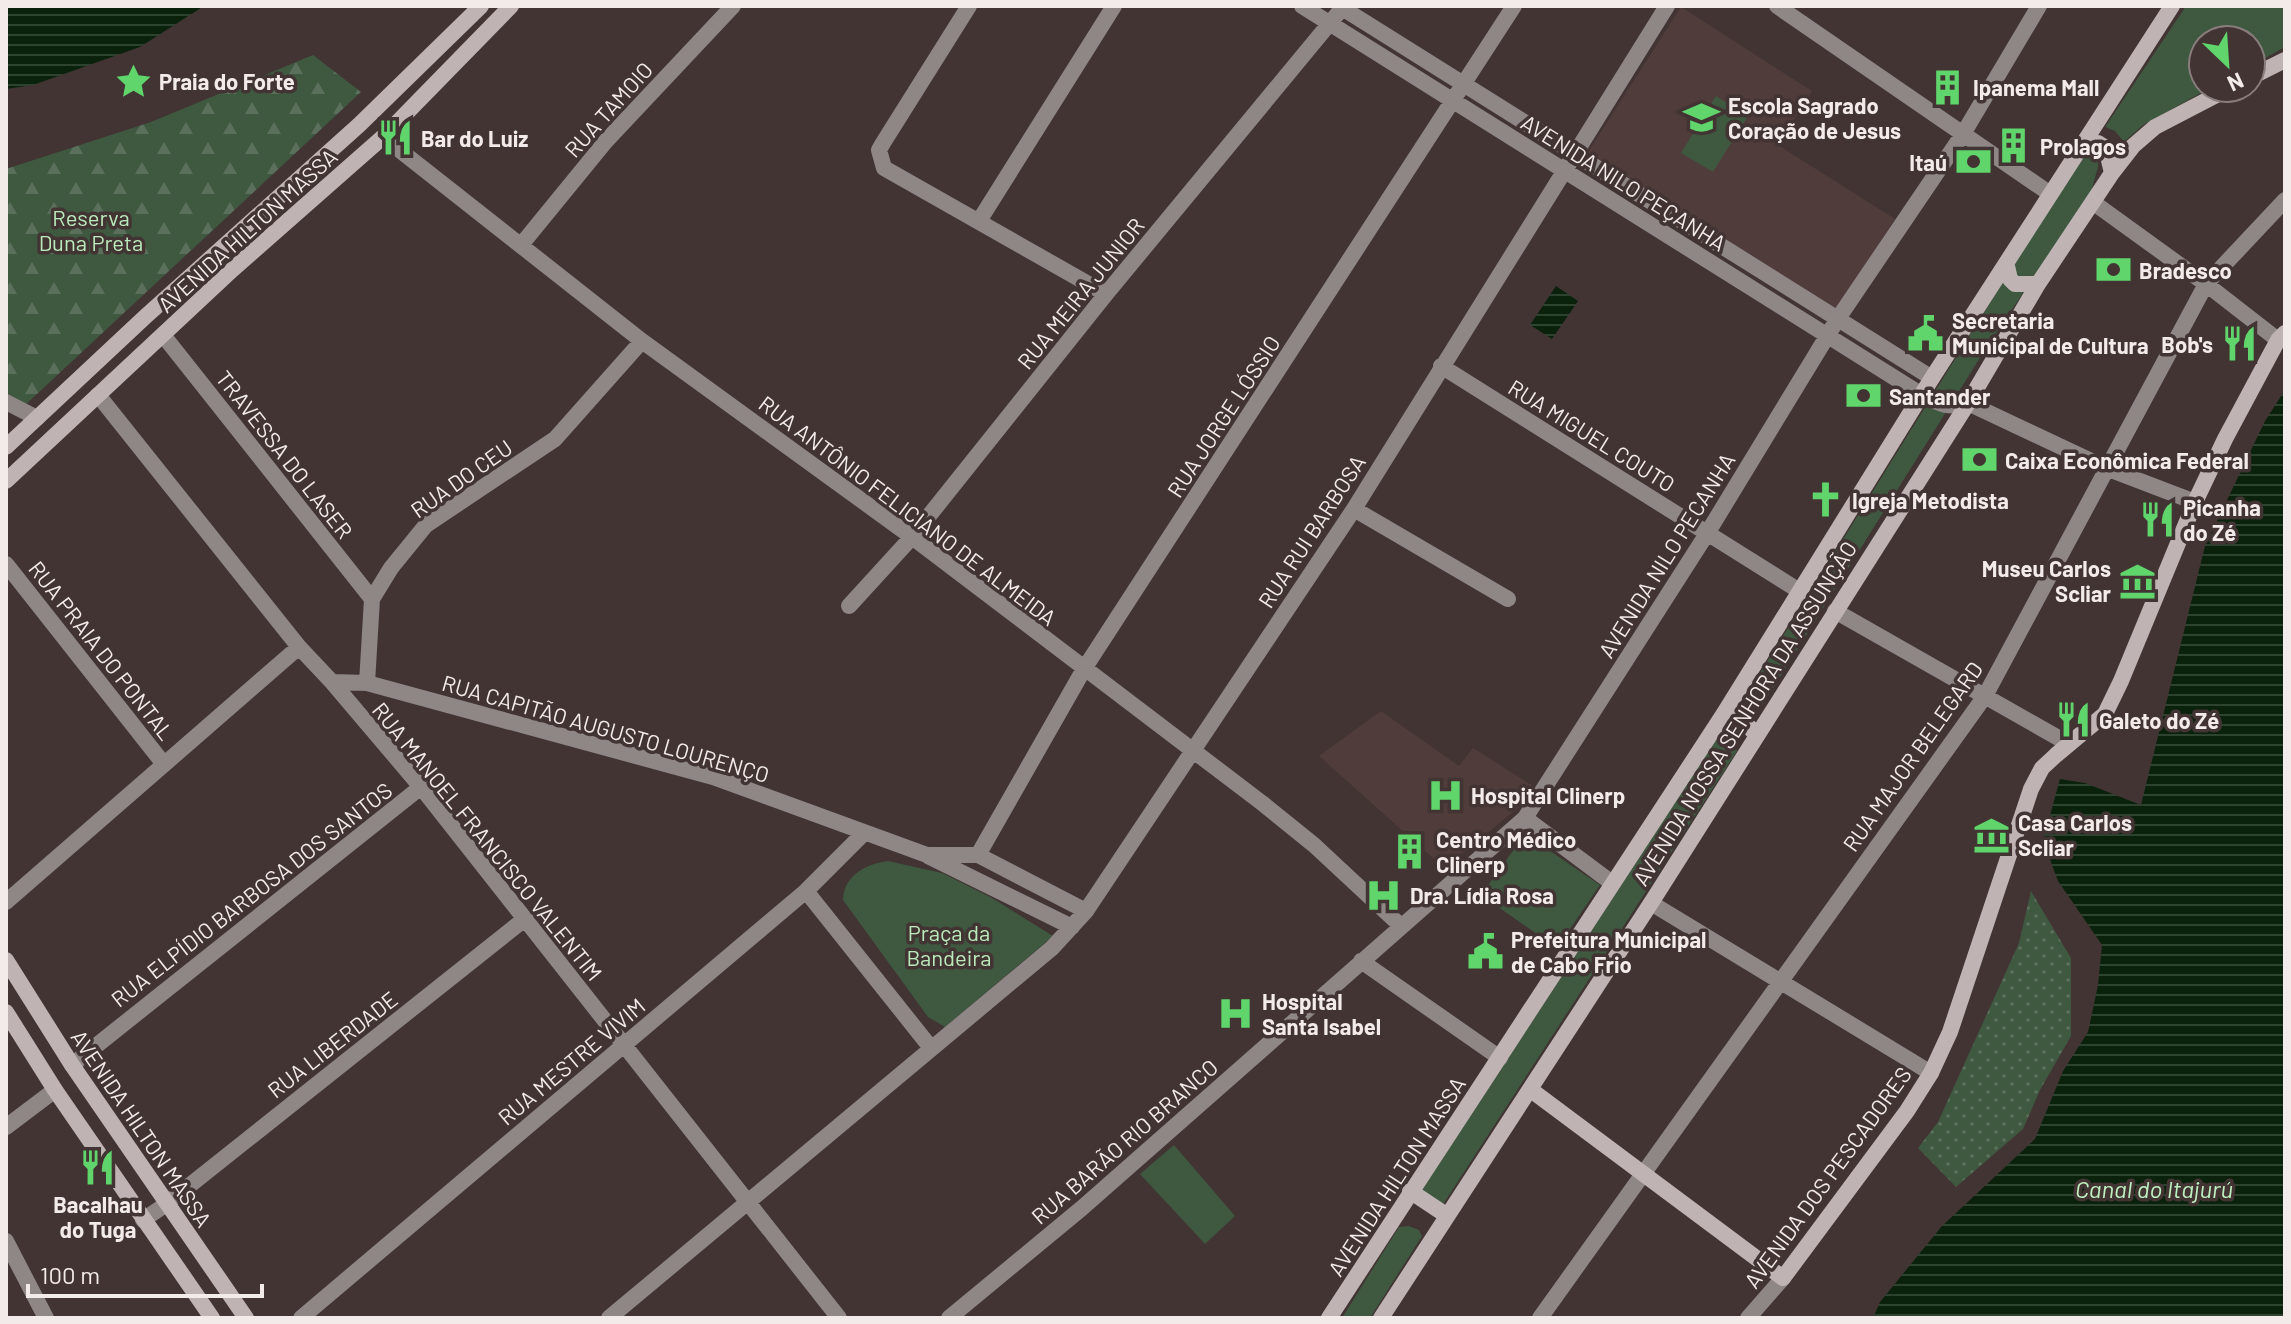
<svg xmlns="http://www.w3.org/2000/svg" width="2291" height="1324" font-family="Barlow,sans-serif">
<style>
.built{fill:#503c3b}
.grass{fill:url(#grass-dots)}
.forest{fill:url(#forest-firs)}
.park{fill:#3f5840}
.water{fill:url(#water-rules)}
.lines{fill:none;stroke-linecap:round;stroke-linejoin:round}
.street{stroke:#8e8786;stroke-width:16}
.secondary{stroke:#bfb4b3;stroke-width:16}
.labels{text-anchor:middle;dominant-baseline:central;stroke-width:7;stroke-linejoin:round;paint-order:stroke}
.poi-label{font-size:22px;font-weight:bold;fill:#f3ebea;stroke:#413433;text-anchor:start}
.street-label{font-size:22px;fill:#f3ebea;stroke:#413433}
.park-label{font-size:22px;fill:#baeabb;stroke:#413433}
.water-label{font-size:24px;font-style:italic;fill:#bff0c0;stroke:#413433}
</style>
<defs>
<pattern id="grass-dots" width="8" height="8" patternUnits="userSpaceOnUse" patternTransform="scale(2)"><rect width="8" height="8" fill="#3f5840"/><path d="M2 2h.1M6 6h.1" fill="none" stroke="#5b705c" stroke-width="1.8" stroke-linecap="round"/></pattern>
<pattern id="forest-firs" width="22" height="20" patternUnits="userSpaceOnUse" patternTransform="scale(2)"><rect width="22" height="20" fill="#3f5840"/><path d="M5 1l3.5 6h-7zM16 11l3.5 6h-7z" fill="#5b705c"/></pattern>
<pattern id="water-rules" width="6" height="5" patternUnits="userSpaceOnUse" patternTransform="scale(2)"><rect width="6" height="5" fill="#0a220c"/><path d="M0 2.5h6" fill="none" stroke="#2e4230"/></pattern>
</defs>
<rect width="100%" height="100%" fill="#413433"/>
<!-- built -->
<path class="built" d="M 1681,7 L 1812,91 L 1778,145 L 1895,219 L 1837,310 L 1588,152 Z
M 1381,711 L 1459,766 L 1473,748 L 1533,786 L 1523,804 L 1444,868 L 1319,756 Z"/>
<!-- grass -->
<path class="grass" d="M 2031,891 L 2071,958 L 2071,1036 L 2040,1090 L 2023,1129 L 1956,1187 L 1918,1148 L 1938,1122 L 2019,943 Z"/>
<!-- forest -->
<path class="forest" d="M 313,55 L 361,92 L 22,408 L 6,399 L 6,169 L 151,122 Z"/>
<!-- park -->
<path class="park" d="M 2186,6 L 2285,6 L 2285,47 L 2251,66 L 2251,40 L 2203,40 L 2203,88 L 2210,88 L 2143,125 L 2124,142 L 2115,131 L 2105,127 Z
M 1716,96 L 1748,116 L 1713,172 L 1681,153 Z
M 2085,150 L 2098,152 L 2098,167 L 2091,192 L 1988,345 L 1760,709 L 1745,697 Z
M 1718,737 L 1731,738 L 1737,751 L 1442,1206 L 1420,1193 Z
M 1525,834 L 1600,885 L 1557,948 L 1481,895 Z
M 888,861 L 942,873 L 992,898 L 1053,936 L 945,1027 L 928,1017 L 843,900 C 844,875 866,864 888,861 Z
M 1174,1145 L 1235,1216 L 1205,1244 L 1140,1174 Z
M 1409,1226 L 1419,1230 L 1422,1236 L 1370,1318 L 1342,1318 L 1399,1227 Z"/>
<!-- water -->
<path class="water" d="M 6,6 L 204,6 L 140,47 L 33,85 L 6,89 Z
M 1556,286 L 1578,301 L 1552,339 L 1530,325 Z
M 2285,390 L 2285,1318 L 1873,1318 L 1880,1302 L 1942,1226 L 2035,1139 L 2063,1071 L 2088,1032 L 2098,985 L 2102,945 L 2058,881 L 2043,841 L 2060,779 L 2085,783 L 2141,805 L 2205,546 L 2265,421 Z"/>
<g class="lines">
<!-- street -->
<path class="street" d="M 969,6 L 883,143 L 879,150 L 884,168 L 1106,294
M 1302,6 L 1922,395 C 1939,404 1950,409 1968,403 L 2106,468 L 2195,502
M 1339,6 L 1932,378
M 1777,6 L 2049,193
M 383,137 L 642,341 L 912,537 L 1262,803 L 1314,845 L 1401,926
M 2094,203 L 2206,284 L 2278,340
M 979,221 L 1114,6
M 521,245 L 606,141 L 733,6
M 163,335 L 372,599
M 1441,366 L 1801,592
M 98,395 L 299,647 L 332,682 L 421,787 L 839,1318
M 6,402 L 37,418
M 1354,509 L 1508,599
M 6,564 L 163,763
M 849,606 L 912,537 L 1106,294 L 1344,6
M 1835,611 L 2069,744
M 332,682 L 367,683 L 713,777 L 927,855 L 978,855 L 1086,911
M 367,683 L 372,599 L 391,568 L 426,525 L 555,439 L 642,341
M 1525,818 L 1612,883
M 978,855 L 1084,669 L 1514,6
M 928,856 L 1072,927
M 806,891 L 931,1048
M 6,902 L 299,647
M 1651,903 L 1931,1073
M 1361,961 L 1500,1058
M 72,1065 L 421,787
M 6,1127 L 55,1090
M 143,1220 L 165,1205 L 526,918
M 6,1241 L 46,1318
M 301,1318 L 806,891 L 864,833
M 609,1318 L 1052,948 L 1086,911 L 1354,509 L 1667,6
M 949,1318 L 1082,1208 L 1525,818 L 1708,532 L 1837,320 L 1963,134 L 2039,6
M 1540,1318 L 1985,696 L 2206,284 L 2285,200
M 1748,1318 L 1783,1278"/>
<!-- secondary -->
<path class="secondary" d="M 2251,77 L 2285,60
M 2082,145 L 2098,143 L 2106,148 L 2112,173
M 2007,266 L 2010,279 L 2015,284 L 2038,284
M 6,447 L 146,316 L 359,125 L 481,6
M 6,481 L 232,270 L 383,137 L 511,6
M 1723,715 L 1741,719 L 1756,734
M 6,960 L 72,1065 L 246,1318
M 6,1012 L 55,1090 L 212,1318
M 1531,1090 L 1783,1278 L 1907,1111 L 1931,1073 L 1950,1032 L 2031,789 L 2042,768 L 2056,755 L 2105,714 L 2121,681 L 2195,502 L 2225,439 L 2278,340 L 2285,333
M 1410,1191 L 1446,1215
M 1329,1318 L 1723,715 L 1932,378 L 2172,6
M 1381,1318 L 1651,903 L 1968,403 L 2038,284 L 2112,173 L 2133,146 L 2155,127 L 2230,88"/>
</g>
<!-- icons -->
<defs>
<symbol id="sight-bare" viewBox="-9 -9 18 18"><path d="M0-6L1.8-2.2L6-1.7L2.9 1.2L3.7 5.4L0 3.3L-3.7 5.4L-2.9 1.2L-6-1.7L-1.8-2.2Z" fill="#60d56b" stroke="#413433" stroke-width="2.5" paint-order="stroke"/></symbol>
<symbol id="building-bare" viewBox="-9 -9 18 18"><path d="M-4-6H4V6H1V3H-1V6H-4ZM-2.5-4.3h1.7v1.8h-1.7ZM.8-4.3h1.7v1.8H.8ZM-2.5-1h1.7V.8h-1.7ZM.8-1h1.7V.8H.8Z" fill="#60d56b" stroke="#413433" stroke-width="2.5" paint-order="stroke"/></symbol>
<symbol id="school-bare" viewBox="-9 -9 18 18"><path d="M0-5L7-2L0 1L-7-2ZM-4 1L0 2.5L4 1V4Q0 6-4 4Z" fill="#60d56b" stroke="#413433" stroke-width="2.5" paint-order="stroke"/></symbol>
<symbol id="restaurant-bare" viewBox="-9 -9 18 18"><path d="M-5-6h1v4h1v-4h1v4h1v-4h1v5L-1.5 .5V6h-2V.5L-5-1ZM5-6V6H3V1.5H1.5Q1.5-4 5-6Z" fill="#60d56b" stroke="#413433" stroke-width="2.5" paint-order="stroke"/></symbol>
<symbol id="bank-bare" viewBox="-9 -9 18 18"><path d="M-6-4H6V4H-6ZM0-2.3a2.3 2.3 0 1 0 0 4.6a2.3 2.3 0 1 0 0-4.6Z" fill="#60d56b" stroke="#413433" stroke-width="2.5" paint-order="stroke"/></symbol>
<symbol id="civic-bare" viewBox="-9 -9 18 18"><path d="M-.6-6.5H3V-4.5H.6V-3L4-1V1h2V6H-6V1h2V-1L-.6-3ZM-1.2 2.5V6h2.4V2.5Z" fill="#60d56b" stroke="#413433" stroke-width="2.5" paint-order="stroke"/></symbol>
<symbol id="church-bare" viewBox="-9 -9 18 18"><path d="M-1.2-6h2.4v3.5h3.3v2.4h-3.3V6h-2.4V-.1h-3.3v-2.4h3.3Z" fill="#60d56b" stroke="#413433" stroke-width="2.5" paint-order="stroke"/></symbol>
<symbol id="museum-bare" viewBox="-9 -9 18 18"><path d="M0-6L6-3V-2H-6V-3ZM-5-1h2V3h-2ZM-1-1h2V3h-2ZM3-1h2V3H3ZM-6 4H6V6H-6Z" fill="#60d56b" stroke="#413433" stroke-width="2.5" paint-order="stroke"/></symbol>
<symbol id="hospital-bare" viewBox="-9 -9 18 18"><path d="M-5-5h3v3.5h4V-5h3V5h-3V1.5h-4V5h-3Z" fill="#60d56b" stroke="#413433" stroke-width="2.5" paint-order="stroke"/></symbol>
</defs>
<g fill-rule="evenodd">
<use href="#sight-bare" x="108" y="56" width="51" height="51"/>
<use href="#building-bare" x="1922" y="62" width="51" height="51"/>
<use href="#school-bare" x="1676" y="92" width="51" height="51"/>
<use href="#restaurant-bare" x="370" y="112" width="51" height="51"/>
<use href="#building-bare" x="1988" y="120" width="51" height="51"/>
<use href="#bank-bare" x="1948" y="136" width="51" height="51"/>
<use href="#bank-bare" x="2088" y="244" width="51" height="51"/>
<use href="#civic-bare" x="1900" y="308" width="51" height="51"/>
<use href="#restaurant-bare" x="2214" y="318" width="51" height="51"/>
<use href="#bank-bare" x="1838" y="370" width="51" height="51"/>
<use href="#bank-bare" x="1954" y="434" width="51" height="51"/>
<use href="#church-bare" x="1800" y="474" width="51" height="51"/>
<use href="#restaurant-bare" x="2132" y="494" width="51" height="51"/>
<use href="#museum-bare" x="2112" y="556" width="51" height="51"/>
<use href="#restaurant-bare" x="2048" y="694" width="51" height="51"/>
<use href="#hospital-bare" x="1420" y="770" width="51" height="51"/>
<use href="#museum-bare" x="1966" y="810" width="51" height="51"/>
<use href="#building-bare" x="1384" y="826" width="51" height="51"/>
<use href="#hospital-bare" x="1358" y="870" width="51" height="51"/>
<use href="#civic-bare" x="1460" y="926" width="51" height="51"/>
<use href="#hospital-bare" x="1210" y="988" width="51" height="51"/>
<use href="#restaurant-bare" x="72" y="1142" width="51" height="51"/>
</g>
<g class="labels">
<!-- poi labels -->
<g class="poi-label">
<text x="159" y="81">Praia do Forte</text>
<text x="1973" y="87">Ipanema Mall</text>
<text x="1728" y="105">Escola Sagrado<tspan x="1728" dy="25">Coração de Jesus</tspan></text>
<text x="421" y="138">Bar do Luiz</text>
<text x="2040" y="146">Prolagos</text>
<text x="1947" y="162" text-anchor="end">Itaú</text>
<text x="2139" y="270">Bradesco</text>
<text x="1952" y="320">Secretaria<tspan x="1952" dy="25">Municipal de Cultura</tspan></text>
<text x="2213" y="344" text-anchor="end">Bob's</text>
<text x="1889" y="396">Santander</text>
<text x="2005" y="460">Caixa Econômica Federal</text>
<text x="1852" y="500">Igreja Metodista</text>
<text x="2183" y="507">Picanha<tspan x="2183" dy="25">do Zé</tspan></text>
<text x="2111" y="568" text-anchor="end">Museu Carlos<tspan x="2111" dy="25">Scliar</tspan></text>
<text x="2099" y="720">Galeto do Zé</text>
<text x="1471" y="795">Hospital Clinerp</text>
<text x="2018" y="822">Casa Carlos<tspan x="2018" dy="25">Scliar</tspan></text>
<text x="1436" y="839">Centro Médico<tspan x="1436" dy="25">Clinerp</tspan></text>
<text x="1410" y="895">Dra. Lídia Rosa</text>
<text x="1511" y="939">Prefeitura Municipal<tspan x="1511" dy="25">de Cabo Frio</tspan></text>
<text x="1262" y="1001">Hospital<tspan x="1262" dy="25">Santa Isabel</tspan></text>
<text x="98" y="1204" text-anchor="middle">Bacalhau<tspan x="98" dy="25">do Tuga</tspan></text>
</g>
<!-- street labels -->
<g class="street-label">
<text transform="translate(608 109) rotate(-48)">RUA TAMOIO</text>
<text transform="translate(1624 182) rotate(32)">AVENIDA NILO PEÇANHA</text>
<text transform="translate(247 230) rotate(-42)">AVENIDA HILTON MASSA</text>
<text transform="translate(1080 293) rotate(-51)">RUA MEIRA JUNIOR</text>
<text transform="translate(1223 416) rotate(-57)">RUA JORGE LÓSSIO</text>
<text transform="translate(1592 435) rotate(32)">RUA MIGUEL COUTO</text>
<text transform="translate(285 454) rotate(52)">TRAVESSA DO LASER</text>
<text transform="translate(461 478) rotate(-35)">RUA DO CEU</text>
<text transform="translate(908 510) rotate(37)">RUA ANTÔNIO FELICIANO DE ALMEIDA</text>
<text transform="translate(1311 531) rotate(-57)">RUA RUI BARBOSA</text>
<text transform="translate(1666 555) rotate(-58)">AVENIDA NILO PECANHA</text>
<text transform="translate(102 650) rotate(52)">RUA PRAIA DO PONTAL</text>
<text transform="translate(1744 713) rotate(-58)">AVENIDA NOSSA SENHORA DA ASSUNÇÃO</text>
<text transform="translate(606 728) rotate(16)">RUA CAPITÃO AUGUSTO LOURENÇO</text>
<text transform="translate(1912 756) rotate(-55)">RUA MAJOR BELEGARD</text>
<text transform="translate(488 841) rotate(51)">RUA MANOEL FRANCISCO VALENTIM</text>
<text transform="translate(251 894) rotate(-38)">RUA ELPÍDIO BARBOSA DOS SANTOS</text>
<text transform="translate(332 1044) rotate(-38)">RUA LIBERDADE</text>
<text transform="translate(571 1061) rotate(-40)">RUA MESTRE VIVIM</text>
<text transform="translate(142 1128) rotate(56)">AVENIDA HILTON MASSA</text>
<text transform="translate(1124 1141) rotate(-41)">RUA BARÃO RIO BRANCO</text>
<text transform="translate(1396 1176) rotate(-57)">AVENIDA HILTON MASSA</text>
<text transform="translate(1827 1177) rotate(-54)">AVENIDA DOS PESCADORES</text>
</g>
<!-- park labels -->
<g class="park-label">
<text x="91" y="217">Reserva<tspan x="91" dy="25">Duna Preta</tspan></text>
<text x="949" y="932">Praça da<tspan x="949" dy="25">Bandeira</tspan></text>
</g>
<!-- water labels -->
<g class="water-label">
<text x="2154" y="1188">Canal do Itajurú</text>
</g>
</g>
<!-- border -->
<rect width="2291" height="1324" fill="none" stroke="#f3ebea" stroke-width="16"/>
<!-- north arrow -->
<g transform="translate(2227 64) rotate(155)"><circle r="38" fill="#413433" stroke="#887d7c" stroke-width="2"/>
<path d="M0-6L14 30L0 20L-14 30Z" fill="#60d56b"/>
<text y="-12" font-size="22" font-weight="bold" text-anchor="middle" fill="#f3ebea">N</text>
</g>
<!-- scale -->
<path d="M28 1284v12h234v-12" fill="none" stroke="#f3ebea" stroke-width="4"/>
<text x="40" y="1284" font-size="24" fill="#f3ebea" stroke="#413433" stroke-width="6" paint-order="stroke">100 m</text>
</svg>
